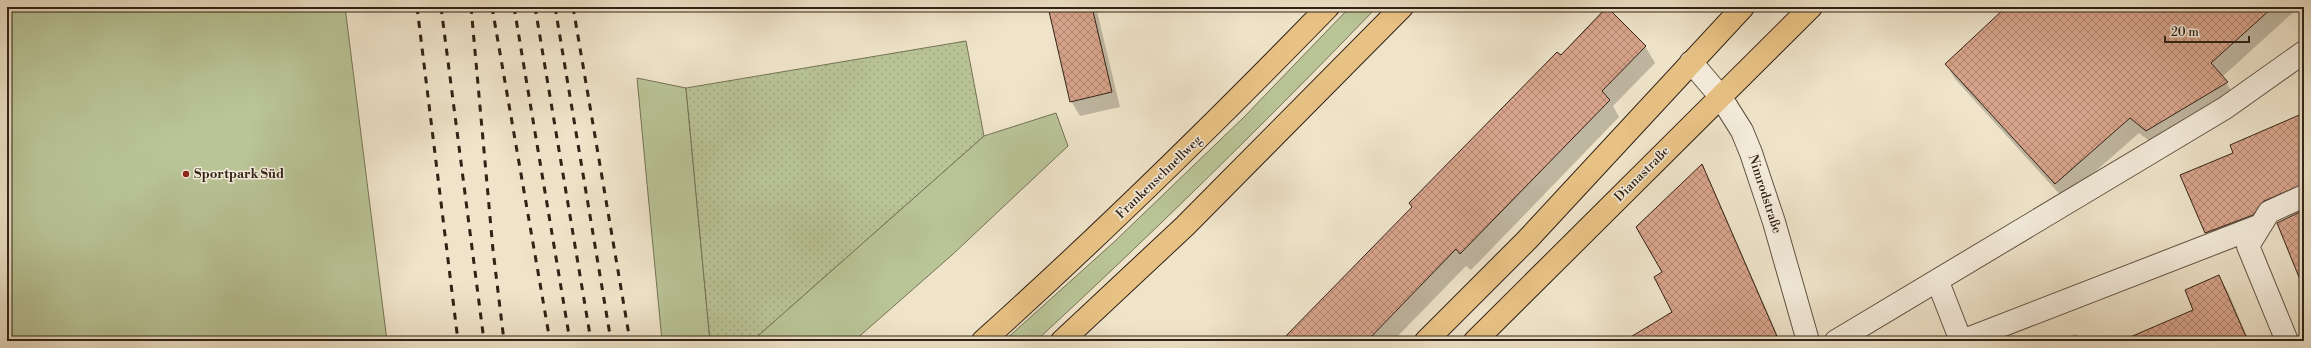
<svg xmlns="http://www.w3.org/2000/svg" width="2311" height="348" font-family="'Libre Bodoni',serif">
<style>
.grass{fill:#b9c497;stroke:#757356}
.park{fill:url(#park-dots);stroke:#757356}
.shadow{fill:#0003}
.building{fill:url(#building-cross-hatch);stroke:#312216}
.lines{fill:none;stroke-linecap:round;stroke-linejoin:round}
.minor-casing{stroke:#605243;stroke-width:24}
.major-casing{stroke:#312216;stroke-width:24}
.highway-casing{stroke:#312216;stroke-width:24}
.minor{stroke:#f5eddd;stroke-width:22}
.major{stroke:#e8c285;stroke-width:22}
.highway{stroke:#e8c285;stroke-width:22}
.rail{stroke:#312216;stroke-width:3;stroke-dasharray:7 7;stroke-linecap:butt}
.poi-dot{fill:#8f2418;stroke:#f5eddd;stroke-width:1.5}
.labels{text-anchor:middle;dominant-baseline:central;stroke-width:3;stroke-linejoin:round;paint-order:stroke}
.poi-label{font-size:13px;font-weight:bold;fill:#312216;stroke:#f5eddd;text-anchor:start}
.street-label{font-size:13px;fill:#312216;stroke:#f5eddd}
</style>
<defs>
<pattern id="park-dots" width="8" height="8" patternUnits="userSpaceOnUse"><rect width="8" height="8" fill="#b9c497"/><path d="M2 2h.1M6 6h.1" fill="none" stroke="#a0a881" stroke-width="1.8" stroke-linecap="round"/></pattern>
<pattern id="building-cross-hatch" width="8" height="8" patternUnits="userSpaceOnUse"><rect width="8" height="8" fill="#d8a48c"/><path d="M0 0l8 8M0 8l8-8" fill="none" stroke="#b08571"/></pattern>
</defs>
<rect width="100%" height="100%" fill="#efe4ca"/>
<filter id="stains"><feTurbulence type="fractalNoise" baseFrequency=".005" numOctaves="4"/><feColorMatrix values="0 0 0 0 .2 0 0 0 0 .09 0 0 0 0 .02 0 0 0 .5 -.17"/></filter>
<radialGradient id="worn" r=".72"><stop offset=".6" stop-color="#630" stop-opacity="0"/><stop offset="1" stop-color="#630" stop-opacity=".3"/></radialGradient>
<!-- grass -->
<path class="grass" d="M 7,7 L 345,7 L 387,341 L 7,341 Z
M 1350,7 L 1377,7 C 1266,122 1153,233 1036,341 L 1004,341 L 1114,242 L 1244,117 Z
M 637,78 L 686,88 L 710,341 L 662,341 Z
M 1056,113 L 1068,146 L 952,255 L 854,341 L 752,341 L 984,136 Z"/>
<!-- park -->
<path class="park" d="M 966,41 L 984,136 L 752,341 L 710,341 L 686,88 Z"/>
<!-- shadow -->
<path class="shadow" d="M 723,7 L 750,7 L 725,11 Z
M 1049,7 L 1096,7 L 1120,107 L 1080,116 L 1071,101 Z
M 2008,7 L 2299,7 L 2222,77 L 2236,98 L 2156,146 L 2139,133 L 2064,199 L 1955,79 L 1946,64 Z
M 1645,46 L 1655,63 L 1613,106 L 1619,117 L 1471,270 L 1466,266 L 1393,341 L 1283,341 L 1561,57 Z
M 2304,114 L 2304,204 L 2216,250 L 2206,233 L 2182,176 L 2234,153 Z
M 1702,166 L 1710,181 L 1780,341 L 1626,341 L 1674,312 L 1663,272 Z
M 2219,276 L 2229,294 L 2249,341 L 2142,341 L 2194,310 Z
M 2076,334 L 2080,341 L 2058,341 Z"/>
<!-- building -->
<path class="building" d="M 1048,7 L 1092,7 L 1112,92 L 1070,102 Z
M 1607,7 L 1646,46 L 1602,91 L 1610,100 L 1460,254 L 1456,249 L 1367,341 L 1281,341 L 1412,207 L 1409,203 L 1557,52 L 1561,55 Z
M 2006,7 L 2273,7 L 2211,63 L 2228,82 L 2146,131 L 2130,118 L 2055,184 L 1945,64 Z
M 2304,113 L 2304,184 L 2264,201 L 2253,215 L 2205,233 L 2180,175 L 2233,153 L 2230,145 Z
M 1702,164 L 1779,341 L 1624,341 L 1672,312 L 1654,277 L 1662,272 L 1636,227 Z
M 2304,210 L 2304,287 L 2303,287 L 2277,223 Z
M 2219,275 L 2248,341 L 2121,341 L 2193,310 L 2185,290 Z"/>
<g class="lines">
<defs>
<path id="minor" d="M 1691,62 L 1720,96 L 1742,131 L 1751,153 L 1774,222 L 1808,341
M 1938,282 L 1961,341
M 1836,341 L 2225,108 L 2304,52
M 1962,341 L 2261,225
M 2287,341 L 2248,246 L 2269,212 L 2304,196"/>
<path id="major" d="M 1426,341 L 1527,240 L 1743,7
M 1475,341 L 1811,7"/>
<path id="highway" d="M 983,341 C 1102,234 1216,122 1328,7
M 1062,341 L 1185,226 L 1402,7"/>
</defs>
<!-- minor casing -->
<use href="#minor" class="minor-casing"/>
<!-- major casing -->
<use href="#major" class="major-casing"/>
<!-- highway casing -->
<use href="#highway" class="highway-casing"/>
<!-- minor -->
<use href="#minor" class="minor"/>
<!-- major -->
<use href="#major" class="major"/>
<!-- highway -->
<use href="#highway" class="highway"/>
<!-- rail -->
<path class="rail" d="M 417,7 L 458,341
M 441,7 L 484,341
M 471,7 L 493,250 L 504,341
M 492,7 L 550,341
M 514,7 L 570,341
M 535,7 L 591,341
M 555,7 L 611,341
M 573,7 L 630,341"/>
</g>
<!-- markers -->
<circle class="poi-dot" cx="186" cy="174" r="4"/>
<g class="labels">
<!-- poi labels -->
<g class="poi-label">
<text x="194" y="174">Sportpark Süd</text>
</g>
<!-- street labels -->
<g class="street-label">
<text transform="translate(1642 174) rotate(-45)">Dianastraße</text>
<text transform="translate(1159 177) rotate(-44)">Frankenschnellweg</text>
<text transform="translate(1765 194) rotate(72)">Nimrodstraße</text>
</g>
</g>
<!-- margin -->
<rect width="2311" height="348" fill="none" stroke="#efe4ca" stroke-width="24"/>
<rect x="8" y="8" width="2295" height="332" fill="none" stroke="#312216" stroke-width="2"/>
<rect x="12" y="12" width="2287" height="324" fill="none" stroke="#312216"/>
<!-- scale -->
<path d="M2165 36v6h84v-6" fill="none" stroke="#312216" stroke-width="2"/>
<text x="2171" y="36" font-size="12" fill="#312216" stroke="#f5eddd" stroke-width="3" paint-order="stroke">20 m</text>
<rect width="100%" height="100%" filter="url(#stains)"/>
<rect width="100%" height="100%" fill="url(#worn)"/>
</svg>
